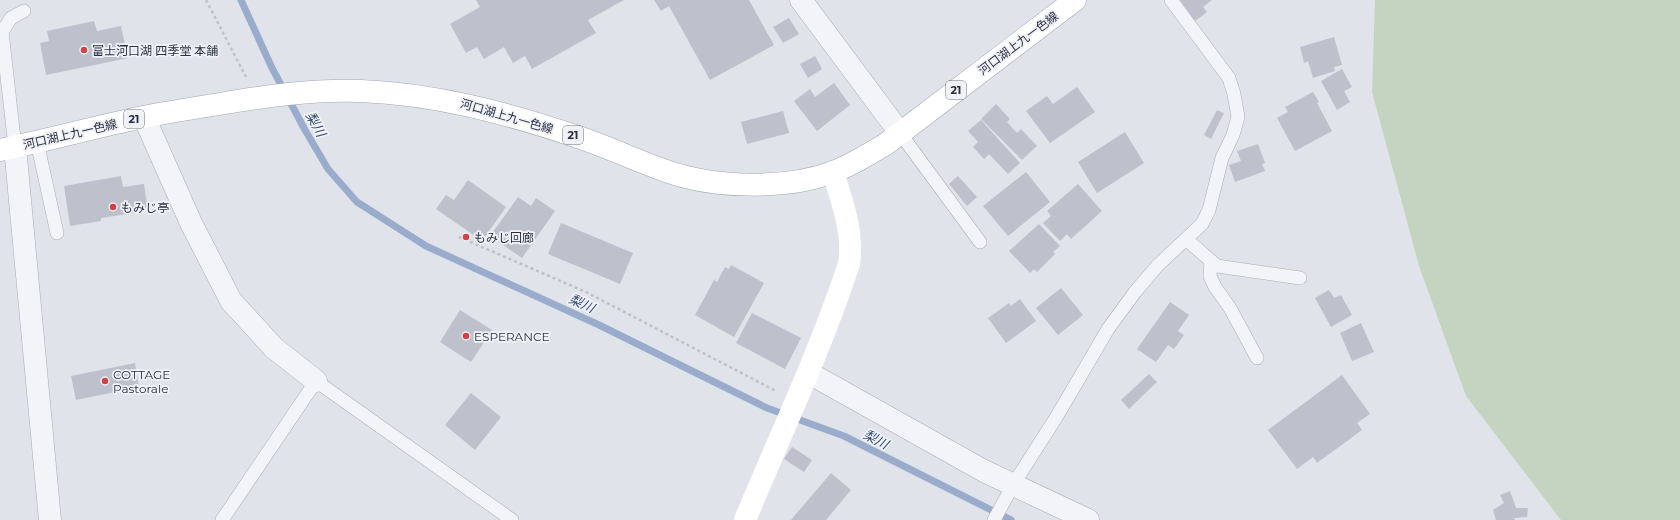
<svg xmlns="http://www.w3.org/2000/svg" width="1680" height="520" font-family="Montserrat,'Noto Sans JP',sans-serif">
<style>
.green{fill:#c4d4c1}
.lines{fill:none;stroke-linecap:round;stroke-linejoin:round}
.stream{stroke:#9aaccb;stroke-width:7}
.building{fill:#bdc1cc}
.lane-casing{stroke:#a9adb7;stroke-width:14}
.street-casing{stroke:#a9adb7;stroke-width:23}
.primary-casing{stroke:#9fa6b6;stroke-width:23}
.path{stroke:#bec1c8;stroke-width:2.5;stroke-dasharray:3 3;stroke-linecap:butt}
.lane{stroke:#f3f4f8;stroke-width:13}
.street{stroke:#f3f4f8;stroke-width:22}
.secondary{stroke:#fff;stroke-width:22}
.primary{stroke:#fff;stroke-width:22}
.poi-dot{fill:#d24148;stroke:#f0f2f7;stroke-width:1.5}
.labels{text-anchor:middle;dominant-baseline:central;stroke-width:3.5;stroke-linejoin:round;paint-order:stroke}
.shield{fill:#f0f2f7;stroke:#646a78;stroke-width:1}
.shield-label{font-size:11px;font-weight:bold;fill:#282f41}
.street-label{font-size:12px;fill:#282f41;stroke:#f0f2f7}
.poi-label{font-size:12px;fill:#282f41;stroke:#f0f2f7;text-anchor:start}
.water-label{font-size:13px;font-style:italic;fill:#314977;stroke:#f0f2f7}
</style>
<rect width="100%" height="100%" fill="#e0e3e9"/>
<!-- green -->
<path class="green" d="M 1375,0 L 1680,0 L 1680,520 L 1561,520 L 1466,396 L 1419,266 L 1372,92 Z"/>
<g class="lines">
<!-- stream -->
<path class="stream" d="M 241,0 L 272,68 L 305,130 L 328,169 L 357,202 L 426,246 L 599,325 L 767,408 L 844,436 L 1011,520"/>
</g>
<!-- building -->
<path class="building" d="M 476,0 L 624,0 L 588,20 L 596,33 L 532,69 L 525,56 L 513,63 L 504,47 L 484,59 L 477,47 L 466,53 L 450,24 L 480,7 Z
M 654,0 L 749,0 L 774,45 L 710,80 L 669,6 L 661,11 Z
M 1180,0 L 1212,0 L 1203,7 L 1207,12 L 1195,21 Z
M 789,18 L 799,34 L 783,43 L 773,27 Z
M 94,21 L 97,31 L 121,26 L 128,58 L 46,75 L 40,43 L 49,41 L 47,31 Z
M 1334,37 L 1342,65 L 1334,67 L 1335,71 L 1313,78 L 1308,61 L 1304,63 L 1300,47 Z
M 815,56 L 822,69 L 808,78 L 800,64 Z
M 1342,69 L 1352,87 L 1344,91 L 1350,102 L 1337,110 L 1321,81 Z
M 834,83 L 850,105 L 817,131 L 794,101 L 810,89 L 815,97 Z
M 1077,87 L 1095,112 L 1050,143 L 1026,111 L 1047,96 L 1053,104 Z
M 1313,92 L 1319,102 L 1317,103 L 1332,131 L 1295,151 L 1277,118 L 1288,112 L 1285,107 Z
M 996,104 L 1010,119 L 1007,122 L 1017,133 L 1021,129 L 1037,146 L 1022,160 L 981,119 Z
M 1217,110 L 1224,113 L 1211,139 L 1204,135 Z
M 783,111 L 789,133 L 747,144 L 741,122 Z
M 981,120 L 1020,163 L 1008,174 L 989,154 L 984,159 L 973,147 L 978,142 L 968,131 Z
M 1125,132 L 1144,163 L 1097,193 L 1078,162 Z
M 1258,144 L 1265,163 L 1262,164 L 1265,171 L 1235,182 L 1229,165 L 1241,161 L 1237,151 Z
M 1026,172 L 1050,202 L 1008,236 L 983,206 Z
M 121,176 L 123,187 L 144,184 L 148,211 L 101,218 L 101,221 L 70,226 L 64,186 Z
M 958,176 L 977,197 L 967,206 L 949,184 Z
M 468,180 L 506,207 L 482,241 L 436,209 L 446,195 L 454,200 Z
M 1078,184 L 1102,211 L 1071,239 L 1067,234 L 1060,241 L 1043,223 L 1051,216 L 1047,211 Z
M 518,197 L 531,206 L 536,198 L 555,211 L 522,258 L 490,236 Z
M 561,223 L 633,253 L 620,284 L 548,254 Z
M 1039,224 L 1060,246 L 1053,252 L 1055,254 L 1037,272 L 1034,269 L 1030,273 L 1009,251 Z
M 731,265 L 764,283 L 734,337 L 695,315 L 714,280 L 717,282 L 725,267 L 729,269 Z
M 1061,288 L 1083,315 L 1058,335 L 1036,308 Z
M 1329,290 L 1334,298 L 1341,295 L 1352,315 L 1331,327 L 1315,298 Z
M 1020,299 L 1036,321 L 1006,343 L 988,318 L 1009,303 L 1011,306 Z
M 1170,302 L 1189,315 L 1178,331 L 1184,335 L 1174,349 L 1168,345 L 1156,362 L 1137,349 Z
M 460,310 L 492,330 L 471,362 L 440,342 Z
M 752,313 L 801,338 L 785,369 L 736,343 Z
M 1361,323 L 1374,352 L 1352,361 L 1340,333 Z
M 135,363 L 139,387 L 76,400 L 71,376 Z
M 1149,374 L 1157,382 L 1129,409 L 1121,400 Z
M 1342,375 L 1370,414 L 1357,423 L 1362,430 L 1317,463 L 1313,457 L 1297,469 L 1268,430 Z
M 471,393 L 501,417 L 475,450 L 445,425 Z
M 792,447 L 812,460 L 804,472 L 784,459 Z
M 831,473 L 851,490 L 826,520 L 791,520 Z
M 1510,491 L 1516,508 L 1528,508 L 1527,517 L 1514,518 L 1515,520 L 1496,520 L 1493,510 L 1504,503 L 1500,495 Z"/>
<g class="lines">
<defs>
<path id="lane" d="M 900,133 L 980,242
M 37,142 L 57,233
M 15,147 L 2,32 L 11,18 L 24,11
M 1187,240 L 1217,266 L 1300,278
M 1211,261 L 1210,276 L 1215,287 L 1230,308 L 1257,358
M 222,520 L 316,381 L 512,520
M 994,520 L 1013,485 L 1057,416 L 1108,329 L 1135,292 L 1158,265 L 1202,224 L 1209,210 L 1222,158 L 1233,135 L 1238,117 L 1234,94 L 1229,78 L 1171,0"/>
<path id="street" d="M 801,0 L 900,133
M 144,117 L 191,223 L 231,301 L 274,348 L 316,381
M 15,147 L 50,520
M 809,373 L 984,471 L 1088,520"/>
<path id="primary" d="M 0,150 C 48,140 95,127 143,117 C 169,112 194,108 220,104 C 267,96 314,89 361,91 C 434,94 503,112 572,135 C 604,145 634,160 666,171 C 714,188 785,190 833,172 C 852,165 869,154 886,144 L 1075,0"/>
</defs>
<!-- lane casing -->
<use href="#lane" class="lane-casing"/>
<!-- street casing -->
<use href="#street" class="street-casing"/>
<!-- primary casing -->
<use href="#primary" class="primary-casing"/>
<!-- path -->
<path class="path" d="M 206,0 L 246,77
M 459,237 L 586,292 L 776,391"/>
<!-- lane -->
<use href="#lane" class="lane"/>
<!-- street -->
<use href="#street" class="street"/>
<!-- secondary -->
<path class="secondary" d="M 745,520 C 780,435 820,352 849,264 C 854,232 842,202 833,172"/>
<!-- primary -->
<use href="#primary" class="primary"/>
</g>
<!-- markers -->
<g class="poi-dot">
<circle cx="84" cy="50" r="4"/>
<circle cx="113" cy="207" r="4"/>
<circle cx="466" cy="237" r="4"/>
<circle cx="466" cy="336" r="4"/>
<circle cx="105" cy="381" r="4"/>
</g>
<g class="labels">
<!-- shield labels -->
<g class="shield">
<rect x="946" y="81" width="20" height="18" rx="3"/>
<rect x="124" y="110" width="20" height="18" rx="3"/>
<rect x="563" y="126" width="20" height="18" rx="3"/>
</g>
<g class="shield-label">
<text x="956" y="90">21</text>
<text x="134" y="119">21</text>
<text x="573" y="135">21</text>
</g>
<!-- street labels -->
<g class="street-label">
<text transform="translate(1018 43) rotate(-37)">河口湖上九一色線</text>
<text transform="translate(507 116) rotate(16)">河口湖上九一色線</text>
<text transform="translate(70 134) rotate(-13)">河口湖上九一色線</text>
</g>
<!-- poi labels -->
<g class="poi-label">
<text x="92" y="50">富士河口湖 四季堂 本舗</text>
<text x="121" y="207">もみじ亭</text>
<text x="474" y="237">もみじ回廊</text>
<text x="474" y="336">ESPERANCE</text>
<text x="113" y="374">COTTAGE<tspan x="113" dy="14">Pastorale</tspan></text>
</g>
<!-- water labels -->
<g class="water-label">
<text transform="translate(316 124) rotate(61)">梨川</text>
<text transform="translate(582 303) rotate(25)">梨川</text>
<text transform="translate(876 439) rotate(27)">梨川</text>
</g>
</g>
</svg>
